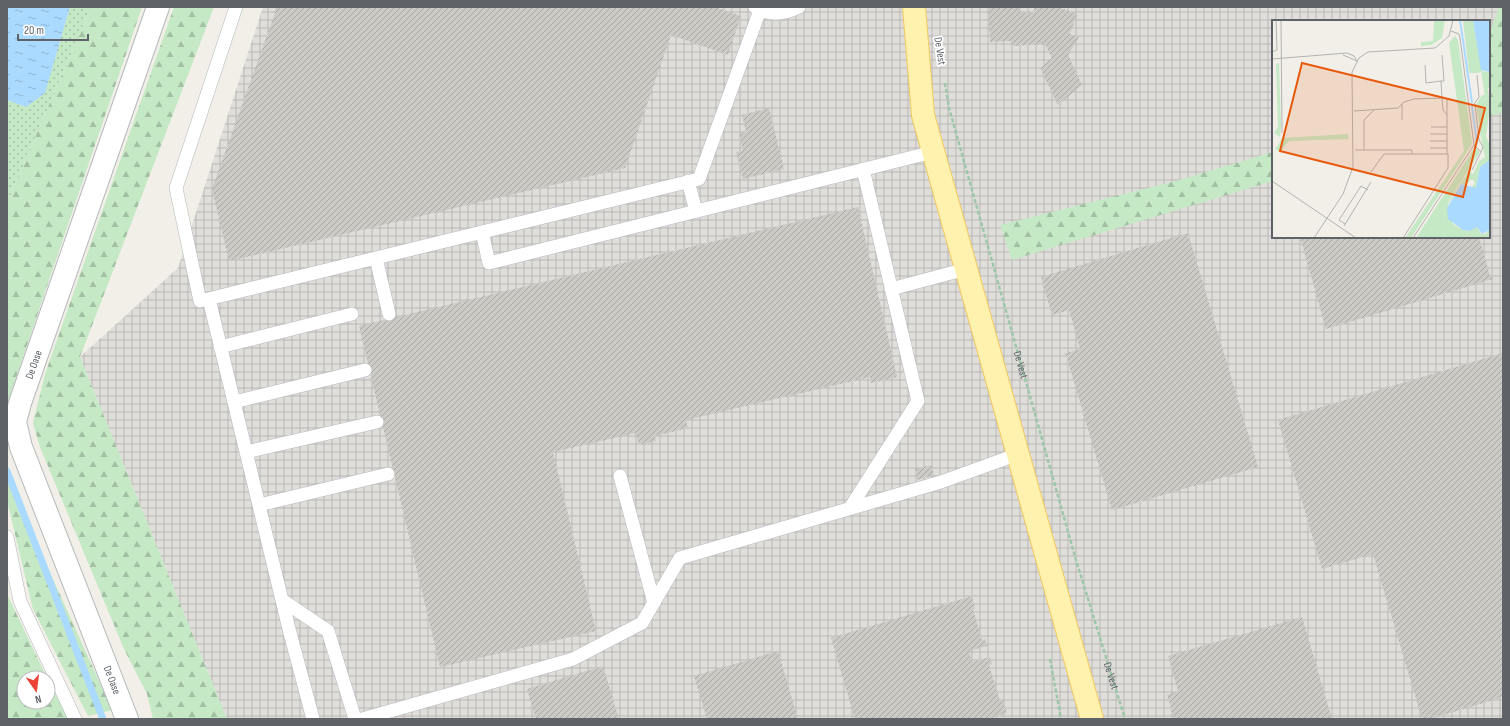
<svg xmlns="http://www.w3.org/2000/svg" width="1510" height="726" font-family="'Sofia Sans Condensed',sans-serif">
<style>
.industrial{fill:url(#industrial-grid);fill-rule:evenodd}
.grass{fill:url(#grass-dots)}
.forest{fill:url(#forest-firs)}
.water{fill:url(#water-ripples)}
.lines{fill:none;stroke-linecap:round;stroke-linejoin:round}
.stream{stroke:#aadaff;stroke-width:7}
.building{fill:url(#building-hatch)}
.lane-casing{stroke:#b5b8bc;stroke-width:14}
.street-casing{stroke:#b5b8bc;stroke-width:24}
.primary-casing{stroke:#f2c960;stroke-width:24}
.path{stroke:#9cc7a9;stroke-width:2.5;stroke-dasharray:4 2;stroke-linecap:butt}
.lane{stroke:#fff;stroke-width:13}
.street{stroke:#fff;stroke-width:22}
.primary{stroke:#fff2af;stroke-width:22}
.labels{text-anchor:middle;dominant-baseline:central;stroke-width:3.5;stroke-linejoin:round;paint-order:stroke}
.street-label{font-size:11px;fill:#5f6368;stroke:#fff}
.inset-river{fill:none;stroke:#aadaff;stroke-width:2}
.inset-road{fill:none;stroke:#b3b3b1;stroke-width:1}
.view{fill:#e8590c;fill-opacity:0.15;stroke:#e8590c;stroke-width:2}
.inset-edge{fill:none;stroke:#5f6368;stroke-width:2}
</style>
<defs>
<pattern id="industrial-grid" width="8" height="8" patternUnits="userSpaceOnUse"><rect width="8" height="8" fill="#e0deda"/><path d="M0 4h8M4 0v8" fill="none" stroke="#b9b8b5"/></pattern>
<pattern id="grass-dots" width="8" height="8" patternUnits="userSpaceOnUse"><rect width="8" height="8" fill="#c5e8c5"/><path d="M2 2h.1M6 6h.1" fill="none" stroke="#a3c0a4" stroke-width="1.8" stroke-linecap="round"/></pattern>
<pattern id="forest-firs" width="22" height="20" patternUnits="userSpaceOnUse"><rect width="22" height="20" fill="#c5e8c5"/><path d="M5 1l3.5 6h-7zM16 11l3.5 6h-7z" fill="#a3c0a4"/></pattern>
<pattern id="water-ripples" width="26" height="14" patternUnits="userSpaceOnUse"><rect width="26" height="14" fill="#aadaff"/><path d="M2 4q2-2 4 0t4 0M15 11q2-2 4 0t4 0" fill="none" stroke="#8eb4d2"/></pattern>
<pattern id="building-hatch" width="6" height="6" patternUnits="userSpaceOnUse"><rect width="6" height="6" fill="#cccac5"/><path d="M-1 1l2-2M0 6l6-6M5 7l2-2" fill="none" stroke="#a9a8a4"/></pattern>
</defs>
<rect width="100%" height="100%" fill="#f1efe8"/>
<!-- industrial -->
<path class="industrial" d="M 263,7 L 1503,7 L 1503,719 L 227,719 L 80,357 L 178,268 ZM 1273,21 L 1489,21 L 1489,237 L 1273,237 Z"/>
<!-- grass -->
<path class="grass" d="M 70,7 L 91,7 L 7,203 L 7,100 L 26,106 L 60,38 Z"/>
<!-- forest -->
<path class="forest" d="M 91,7 L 142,7 L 7,404 L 7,203 Z
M 174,7 L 214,7 L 80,357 L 227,719 L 153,719 L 147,694 L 124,649 L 40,447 L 33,423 L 45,374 Z
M 1499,7 L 1503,7 L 1503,112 L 1489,117 L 1489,35 Z
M 1273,152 L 1273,181 L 1012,260 L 1000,225 L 1176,181 Z
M 7,477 L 112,710 L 88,716 L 33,609 L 7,501 Z
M 7,594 L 47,678 L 24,678 L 24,702 L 48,702 L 48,679 L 68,719 L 7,719 Z"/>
<!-- water -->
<path class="water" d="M 7,7 L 70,7 L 45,93 L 26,107 L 7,100 Z"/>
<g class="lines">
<!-- stream -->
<path class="stream" d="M 7,471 L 103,719"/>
</g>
<!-- building -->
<path class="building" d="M 277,7 L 715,7 L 741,16 L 728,55 L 671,35 L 625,168 L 229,261 L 212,189 Z
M 988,7 L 1020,7 L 1020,13 L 1033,13 L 1035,7 L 1058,7 L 1077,14 L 1070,34 L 1079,37 L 1068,55 L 1082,85 L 1058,105 L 1040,68 L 1052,58 L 1045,44 L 1014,46 L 1010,41 L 990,42 Z
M 769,108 L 784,169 L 743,179 L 736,152 L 743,151 L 739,134 L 746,132 L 742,115 Z
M 858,207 L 897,377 L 871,383 L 870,377 L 686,420 L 688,428 L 655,436 L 656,441 L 639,445 L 636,433 L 553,452 L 596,631 L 440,667 L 359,326 Z
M 1188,233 L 1258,467 L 1112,510 L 1066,355 L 1063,354 L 1080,349 L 1069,310 L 1052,315 L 1041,277 Z
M 1300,237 L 1479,237 L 1490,276 L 1492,276 L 1493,279 L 1326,329 Z
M 1503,353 L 1503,697 L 1430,719 L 1422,719 L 1373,554 L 1322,569 L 1278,420 Z
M 932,465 L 934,475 L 917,480 L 915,469 Z
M 972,596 L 975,609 L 973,609 L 982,640 L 985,639 L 987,646 L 969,651 L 972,662 L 990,657 L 992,664 L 989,665 L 1000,701 L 1003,700 L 1007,713 L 989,719 L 855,719 L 831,638 Z
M 1302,617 L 1332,719 L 1174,719 L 1167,695 L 1178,691 L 1168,656 Z
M 778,651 L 798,719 L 707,719 L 694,676 Z
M 603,666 L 619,719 L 536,719 L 527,689 Z"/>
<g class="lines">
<defs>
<path id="lane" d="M 236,7 L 176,188 L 200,301 L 699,179 L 760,10
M 755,7 C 769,16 785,14 799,7
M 688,181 L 696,211
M 482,232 L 489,263 L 933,152
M 376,258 L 389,314
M 891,289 L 966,269
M 209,299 L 289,629 L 313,719
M 220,347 L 352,314
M 234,402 L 365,370
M 246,452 L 377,422
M 620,476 L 654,603
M 259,505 L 388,474
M 850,508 L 918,401 L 863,169
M 7,537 L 20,601 L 75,719
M 282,600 L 328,631 L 355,719
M 362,719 L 573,659 L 642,623 L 680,558 L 941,482 L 1018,454"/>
<g id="street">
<path id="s2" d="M 127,719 L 21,447 L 15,422 L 20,403 L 158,7"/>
</g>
<path id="primary" d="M 914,7 L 923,115 L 1092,719"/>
</defs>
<!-- lane casing -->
<use href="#lane" class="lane-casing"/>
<!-- street casing -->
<use href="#street" class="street-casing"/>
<!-- primary casing -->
<use href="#primary" class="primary-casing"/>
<!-- path -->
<g class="path">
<path id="s1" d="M 945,83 L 949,108 L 1076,560 L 1125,719"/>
<path d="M 1050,659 L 1061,719"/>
</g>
<!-- lane -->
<use href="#lane" class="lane"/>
<!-- street -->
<use href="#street" class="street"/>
<!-- primary -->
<use href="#primary" class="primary"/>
</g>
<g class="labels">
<!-- street labels -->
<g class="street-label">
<text transform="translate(940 51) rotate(81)">De Vest</text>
<text stroke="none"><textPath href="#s2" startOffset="378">De Oase</textPath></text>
<text stroke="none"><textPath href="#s1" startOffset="292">De Vest</textPath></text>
<text stroke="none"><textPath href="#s1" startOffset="616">De Vest</textPath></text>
<text transform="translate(112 680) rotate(69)">De Oase</text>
</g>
</g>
<!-- overview -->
<g transform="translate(1272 20)">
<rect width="218" height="218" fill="#f1efe8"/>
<path d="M 162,0 L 173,0 L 170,18 L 159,25 L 149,26 L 149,22 L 161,21 ZM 209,51 L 218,52 L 218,68 L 216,68 L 218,85 L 214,117 L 218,124 L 218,140 L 208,147 L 204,168 L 199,168 L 203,163 L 201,160 L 198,160 L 194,165 L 189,164 L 176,184 L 181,204 L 187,208 L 195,211 L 205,207 L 209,214 L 213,214 L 218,210 L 218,218 L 199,218 L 173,200 L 171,189 L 197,151 L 201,154 L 207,141 L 213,137 L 210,124 L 214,82 Z" fill="#c5e8c5"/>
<path d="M 191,0 L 201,0 L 210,51 L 206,53 L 197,53 ZM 183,16 L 186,20 L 200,124 L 139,218 L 133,218 L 192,131 L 177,23 ZM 7,43 L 9,107 L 8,117 L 2,113 L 6,107 L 4,44 ZM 210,75 L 213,75 L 214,82 L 210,124 L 204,85 ZM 76,114 L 77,119 L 17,121 L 8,132 L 2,128 L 5,127 L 10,118 ZM 203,127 L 208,132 L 171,189 L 173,200 L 199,218 L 144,218 Z" fill="#c5e8c5"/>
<path d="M 201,0 L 218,0 L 218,52 L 209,50 ZM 218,140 L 218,210 L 210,214 L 205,207 L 198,211 L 191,210 L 176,199 L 175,188 L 189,164 L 204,168 L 208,147 Z" fill="#aadaff"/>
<path class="inset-river" d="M 188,0 L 200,83M 200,86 L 205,124"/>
<path class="inset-road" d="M 9,0 L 10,113M 0,32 L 5,30 L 4,0M 71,35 L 85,41M 0,39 L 75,33 L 82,36 L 85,41M 153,45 L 154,63 L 169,61 L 170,78M 169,61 L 172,61 L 170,35M 175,78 L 175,134M 130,84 L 130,100M 202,84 L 207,77 L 205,55M 203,84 L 207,120 L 211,127 L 209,132M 82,91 L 126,88 L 132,82 L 142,79 L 170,78 L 171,90 L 175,95M 159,107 L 175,107M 158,114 L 175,114M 158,121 L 175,121M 158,128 L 175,128M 83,130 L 140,130 L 140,134M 92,130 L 92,100 L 103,89M 200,150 L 209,132 L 202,125M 99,152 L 112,134 L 176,134 L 176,148 L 131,218M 0,161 L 84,218M 73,204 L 67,200 L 89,166 L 96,170M 72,206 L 99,162M 42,218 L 71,174 L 81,147 L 80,52 L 87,38 L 96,32 L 163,28 L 177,16 L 181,0M 141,218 L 202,125 L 188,18 L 187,14 L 179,11"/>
<path class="view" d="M 30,43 L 213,88 L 191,177 L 8,131 Z"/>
<rect width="218" height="218" class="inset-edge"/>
</g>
<!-- border -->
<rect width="1510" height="726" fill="none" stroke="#5f6368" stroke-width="16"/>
<!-- north arrow -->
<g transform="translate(36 690) rotate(166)"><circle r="19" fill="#ffffff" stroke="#bfc1c3"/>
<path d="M0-3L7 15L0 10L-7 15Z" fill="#ea4335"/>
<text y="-6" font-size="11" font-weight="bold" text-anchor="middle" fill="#5f6368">N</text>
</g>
<!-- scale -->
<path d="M18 34v6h70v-6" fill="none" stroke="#5f6368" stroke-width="2"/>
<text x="24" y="34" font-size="12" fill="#5f6368" stroke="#ffffff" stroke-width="3" paint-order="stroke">20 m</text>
</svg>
